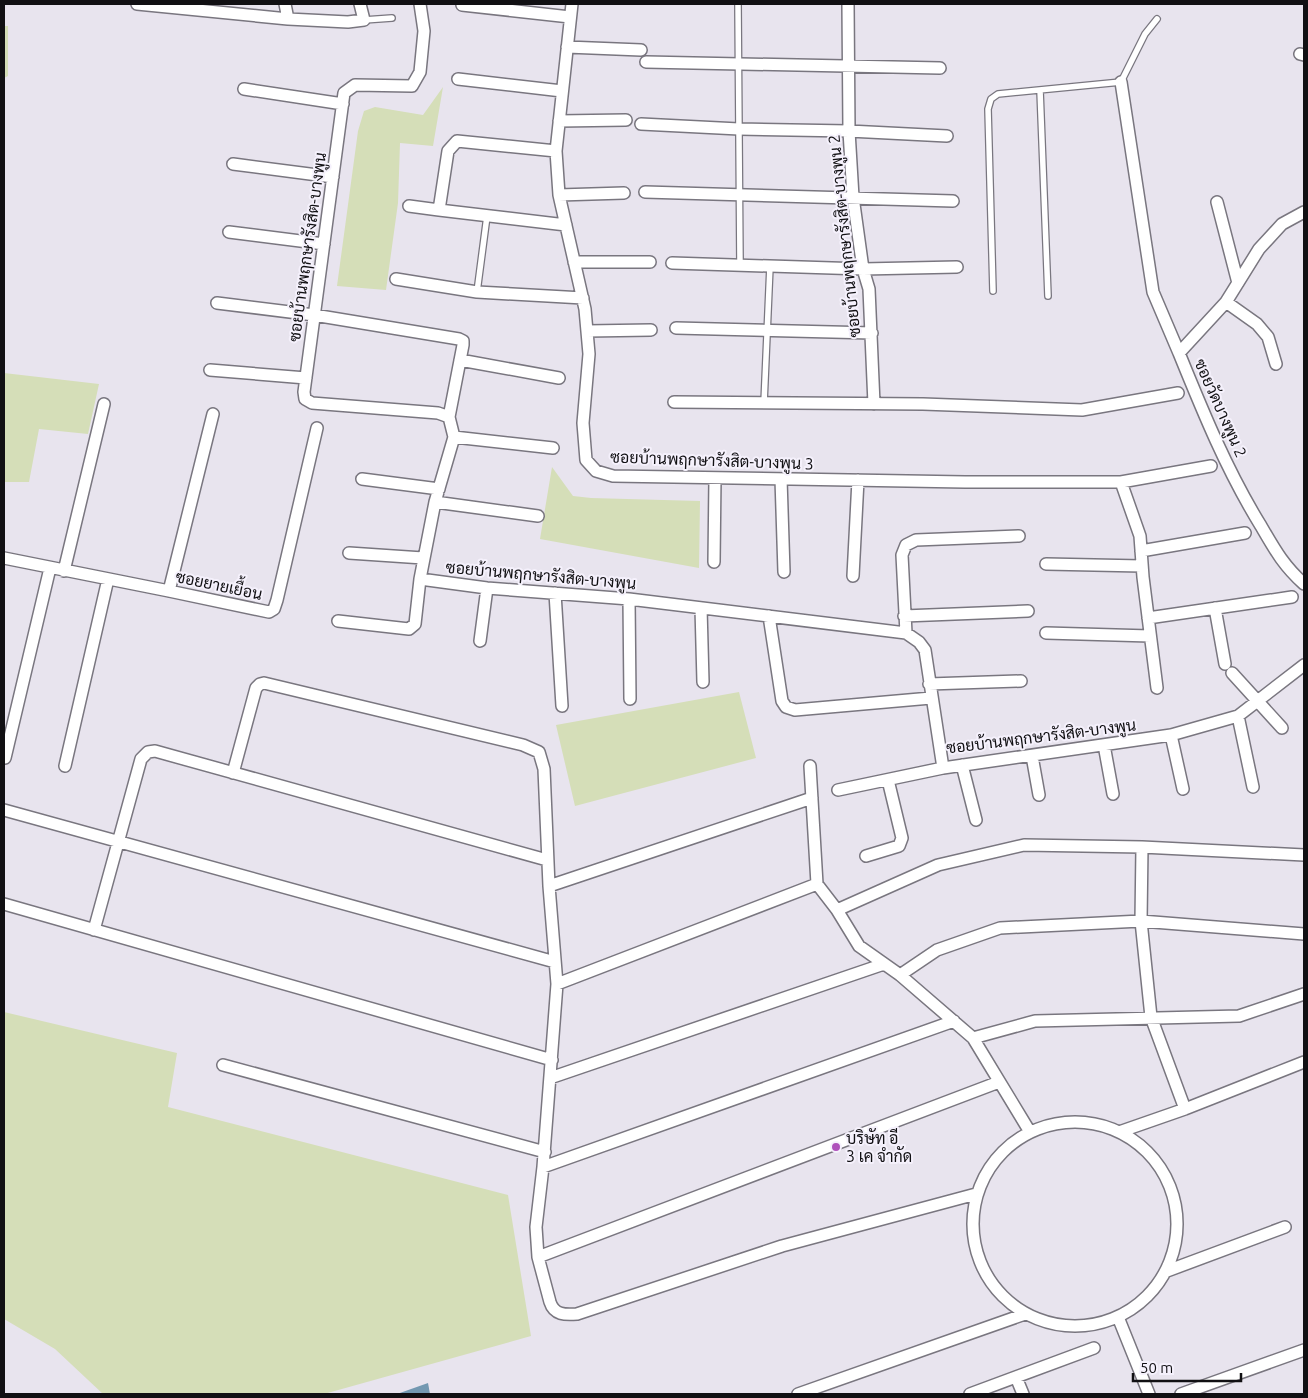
<svg xmlns="http://www.w3.org/2000/svg" width="1308" height="1398" font-family="Ubuntu,Sarabun,sans-serif">
<style>
.green{fill:#d5deb8}
.water{fill:#7398b1}
.lines{fill:none;stroke-linecap:round;stroke-linejoin:round}
.service-casing{stroke:#79767f;stroke-width:8}
.minor-casing{stroke:#79767f;stroke-width:14}
.service{stroke:#fff;stroke-width:5.5}
.minor{stroke:#fff;stroke-width:11}
.poi-dot{fill:#af51bb;stroke:#f5f1fc;stroke-width:2}
.labels{text-anchor:middle;dominant-baseline:central;stroke-width:4;stroke-linejoin:round;paint-order:stroke}
.street-label{font-size:16px;fill:#111013;stroke:#f5f1fc}
.poi-label{font-size:16px;fill:#111013;stroke:#f5f1fc;text-anchor:start}
</style>
<rect width="100%" height="100%" fill="#e8e4ee"/>
<!-- green -->
<path class="green" d="M 4,26 L 8,26 L 8,76 L 4,78 Z
M 443,87 L 433,146 L 400,143 L 398,203 L 386,290 L 337,286 L 358,131 L 364,111 L 375,107 L 423,115 Z
M 4,373 L 99,384 L 88,434 L 39,429 L 29,482 L 4,482 Z
M 552,467 L 573,496 L 591,498 L 700,501 L 699,568 L 540,539 Z
M 739,692 L 756,758 L 575,806 L 556,725 Z
M 4,1012 L 177,1053 L 168,1107 L 508,1195 L 531,1336 L 324,1394 L 103,1394 L 55,1349 L 4,1319 Z"/>
<!-- water -->
<path class="water" d="M 428,1383 L 430,1394 L 397,1394 Z"/>
<g class="lines">
<defs>
<path id="service" d="M 738,4 L 740,265
M 364,20 L 392,18
M 1040,90 L 1048,296
M 993,291 L 988,109 L 991,99 L 998,94 L 1121,82 L 1145,34 L 1157,19
M 477,292 L 487,216
M 764,403 L 770,266"/>
<path id="minor" d="M 137,4 L 288,19 L 348,22 L 364,20 L 360,4
M 285,4 L 288,19
M 420,4 L 424,31 L 420,72 L 412,86 L 355,85 L 344,93 L 304,392 L 305,399 L 312,403 L 438,413 L 449,417 L 454,437 L 435,502 L 420,579 L 487,588 L 629,599 L 906,633 L 919,642 L 925,650 L 943,768 L 1171,735 L 1238,716 L 1304,665
M 572,4 L 556,151 L 559,195 L 585,309 L 589,354 L 583,423 L 586,460 L 596,471 L 613,476 L 965,482 L 1121,482 L 1211,466
M 848,4 L 849,131 L 853,197 L 863,269 L 869,289 L 874,404
M 462,5 L 570,17
M 567,47 L 641,50
M 1300,54 L 1304,55
M 646,62 L 940,68
M 458,79 L 562,91
M 1121,82 L 1153,292 L 1179,353
M 244,89 L 343,104
M 559,121 L 626,120
M 641,124 L 739,129 L 849,131 L 947,136
M 556,151 L 457,141 L 448,151 L 439,210 L 566,225
M 233,164 L 333,177
M 645,192 L 953,201
M 559,195 L 624,193
M 1217,202 L 1238,283
M 409,206 L 439,210
M 1304,212 L 1282,224 L 1259,249 L 1226,302 L 1179,353 C 1203,412 1227,471 1261,526 C 1275,550 1283,565 1304,584
M 229,232 L 324,244
M 574,262 L 650,262
M 672,263 L 863,269 L 957,267
M 396,279 L 477,292 L 583,298
M 1226,302 L 1257,324 L 1268,337 L 1276,364
M 217,303 L 314,315 L 459,339 L 463,341 L 463,345 L 449,417
M 676,328 L 872,333
M 587,331 L 651,330
M 460,360 L 559,378
M 210,370 L 306,378
M 674,402 L 923,404 L 1082,410 L 1178,393
M 454,437 L 553,448
M 362,479 L 439,489
M 781,479 L 784,572
M 1121,482 L 1140,536 L 1143,577 L 1157,688
M 435,502 L 538,516
M 1141,551 L 1245,533
M 349,553 L 423,558
M 4,558 L 169,591 L 269,612 L 274,609 L 277,600 L 317,428
M 714,562 L 715,478
M 1046,564 L 1142,566
M 64,571 L 104,404
M 853,576 L 858,480
M 169,591 L 213,414
M 555,593 L 562,706
M 629,599 L 630,699
M 701,608 L 703,682
M 1215,608 L 1225,664
M 769,616 L 782,701 L 786,707 L 795,710 L 931,698
M 904,616 L 1028,611
M 1148,618 L 1292,597
M 338,621 L 409,629 L 415,624 L 420,579
M 906,633 L 902,555 L 906,545 L 916,540 L 1019,536
M 1046,633 L 1150,636
M 480,641 L 487,588
M 1232,673 L 1282,728
M 929,684 L 1021,681
M 1238,716 L 1253,787
M 1171,735 L 1183,789
M 1104,745 L 1113,794
M 1032,756 L 1039,795
M 5,758 L 50,568
M 962,765 L 976,820
M 65,766 L 108,579
M 810,766 L 817,884 L 837,910 L 859,946 L 900,975 L 973,1038 L 1030,1132
M 233,773 L 256,688 L 260,684 L 264,683 L 523,745 L 539,752 L 544,769 L 549,886 L 557,984 L 543,1167 L 536,1227 L 538,1257 L 550,1302 C 554,1315 565,1315 577,1314 L 782,1246 L 976,1194
M 838,790 L 943,768
M 4,810 L 555,962
M 1142,847 L 1141,921 L 1151,1017 L 1185,1109
M 866,856 L 899,846 L 902,838 L 888,780
M 549,886 L 812,798
M 4,904 L 552,1060
M 837,910 L 938,865 L 1024,845 L 1142,847 L 1304,855
M 94,930 L 141,759 L 148,752 L 155,751 L 547,860
M 900,975 L 937,950 L 1000,928 L 1141,921 L 1304,934
M 557,984 L 817,884
M 973,1038 L 1035,1021 L 1239,1016 L 1304,994
M 223,1065 L 545,1152
M 550,1078 L 884,964
M973 1224a102 102 0 1 1 204 0a102 102 0 1 1-204 0Z
M 1119,1132 L 1185,1109 L 1304,1062
M 543,1167 L 954,1021
M 538,1257 L 999,1082
M 1167,1271 L 1285,1227
M 1118,1317 L 1149,1394
M 1016,1377 L 1023,1394
M 798,1394 L 1025,1314
M 970,1394 L 1094,1348
M 1181,1394 L 1304,1350"/>
</defs>
<!-- service casing -->
<use href="#service" class="service-casing"/>
<!-- minor casing -->
<use href="#minor" class="minor-casing"/>
<!-- service -->
<use href="#service" class="service"/>
<!-- minor -->
<use href="#minor" class="minor"/>
</g>
<!-- markers -->
<circle class="poi-dot" cx="836" cy="1147" r="5"/>
<g class="labels">
<!-- street labels -->
<g class="street-label">
<text transform="translate(844 236) rotate(-96)">ซอยบ้านพฤกษารังสิต-บางพูน 2</text>
<text transform="translate(307 247) rotate(-82)">ซอยบ้านพฤกษารังสิต-บางพูน</text>
<text transform="translate(1221 408) rotate(66)">ซอยวัดบางพูน 2</text>
<text transform="translate(712 460) rotate(2)">ซอยบ้านพฤกษารังสิต-บางพูน 3</text>
<text transform="translate(541 575) rotate(5)">ซอยบ้านพฤกษารังสิต-บางพูน</text>
<text transform="translate(219 585) rotate(12)">ซอยยายเยื้อน</text>
<text transform="translate(1041 736) rotate(-7)">ซอยบ้านพฤกษารังสิต-บางพูน</text>
</g>
<!-- poi labels -->
<g class="poi-label">
<text x="846" y="1138">บริษัท อี<tspan x="846" dy="18">3 เค จำกัด</tspan></text>
</g>
</g>
<!-- border -->
<rect width="1308" height="1398" fill="none" stroke="#111013" stroke-width="10"/>
<!-- scale -->
<path d="M1133 1373v8h108v-8" fill="none" stroke="#111013" stroke-width="2.5"/>
<text x="1140" y="1373" font-size="15" fill="#111013" stroke="#f5f1fc" stroke-width="4" paint-order="stroke">50 m</text>
</svg>
